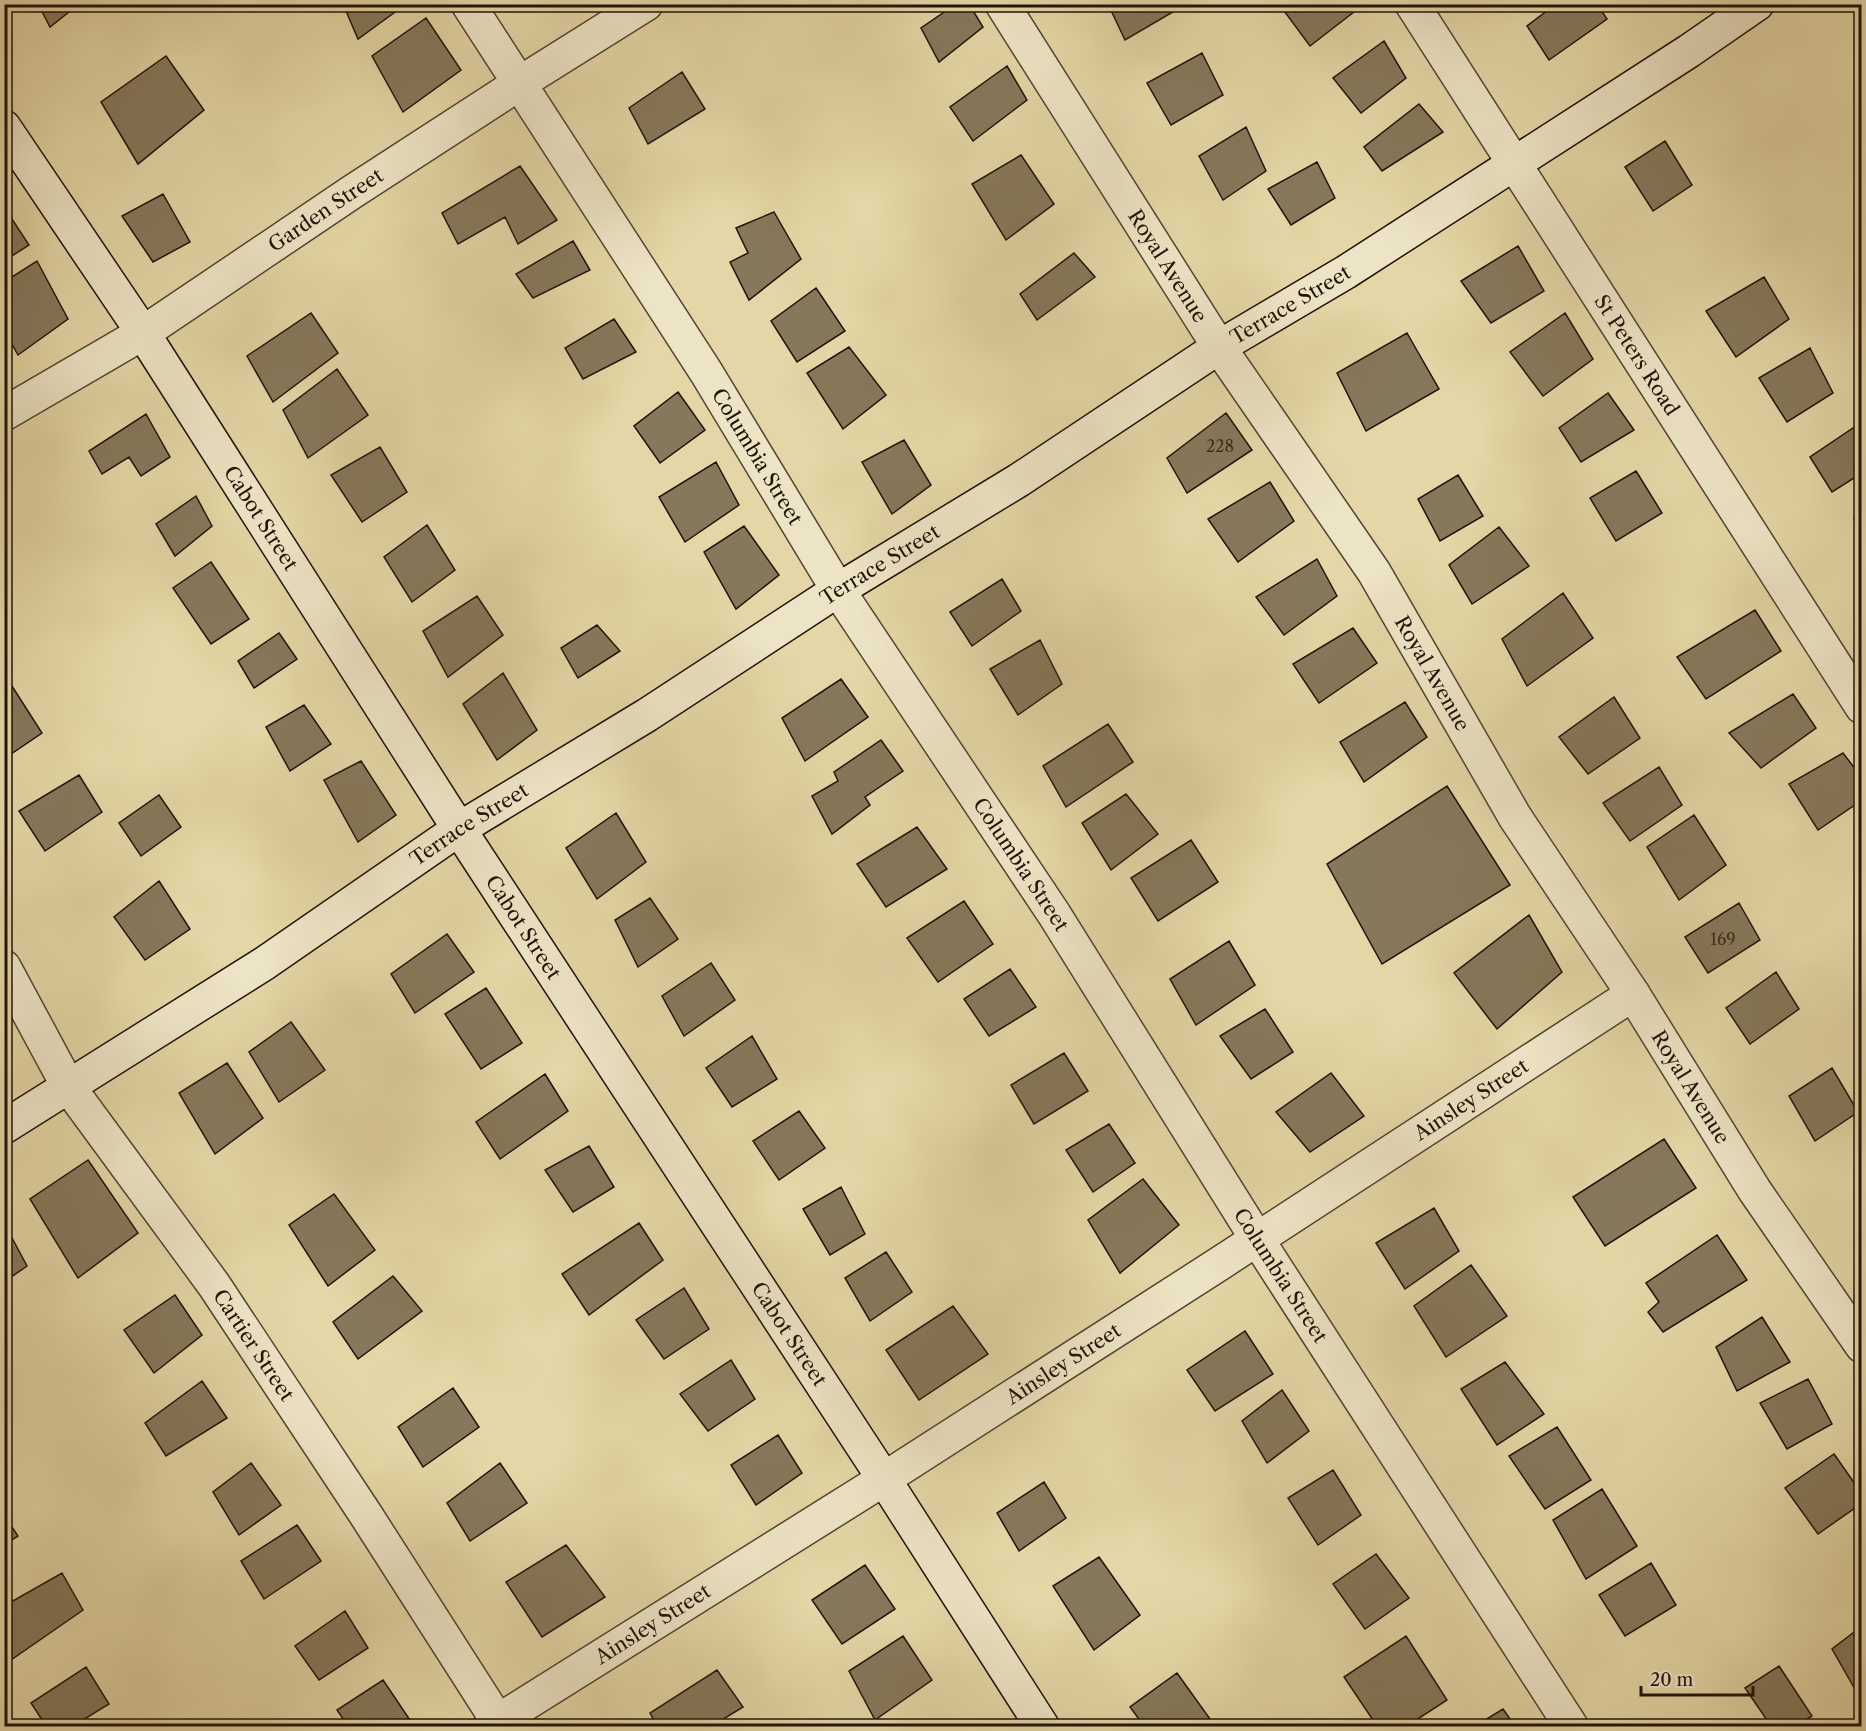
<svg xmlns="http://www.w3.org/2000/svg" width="1866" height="1731" font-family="'Libre Caslon Text',serif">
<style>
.building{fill:#86785b;stroke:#21130a;stroke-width:1.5}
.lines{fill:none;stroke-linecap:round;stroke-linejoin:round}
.street-casing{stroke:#524431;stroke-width:36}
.secondary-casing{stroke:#21130a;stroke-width:36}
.street{stroke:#ede4c5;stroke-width:33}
.secondary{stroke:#ede4c5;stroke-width:33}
.labels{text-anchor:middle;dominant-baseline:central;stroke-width:4.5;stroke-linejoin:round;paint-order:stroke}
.number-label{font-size:16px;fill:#3a2c1e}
.street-label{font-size:20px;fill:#21130a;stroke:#ede4c5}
</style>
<rect width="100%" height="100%" fill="#e4d6a6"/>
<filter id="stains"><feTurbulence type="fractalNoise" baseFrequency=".00333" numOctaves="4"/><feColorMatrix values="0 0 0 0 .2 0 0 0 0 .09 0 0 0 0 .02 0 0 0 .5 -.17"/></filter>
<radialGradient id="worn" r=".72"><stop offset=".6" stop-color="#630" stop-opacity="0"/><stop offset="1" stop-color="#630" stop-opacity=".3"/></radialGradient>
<!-- building -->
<path class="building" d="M 38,4 L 79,4 L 50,27 Z
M 343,4 L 406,4 L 358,39 Z
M 956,4 L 969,4 L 983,27 L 939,62 L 921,28 Z
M 1108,4 L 1175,4 L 1178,9 L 1125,40 Z
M 1279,4 L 1357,4 L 1359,8 L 1310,46 Z
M 1556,4 L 1597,4 L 1607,19 L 1549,60 L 1527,26 Z
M 426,18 L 461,70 L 403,112 L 372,56 Z
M 1384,41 L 1406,78 L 1361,113 L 1333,78 Z
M 1202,53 L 1223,95 L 1171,125 L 1147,83 Z
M 166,56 L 204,110 L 138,164 L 101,102 Z
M 1007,66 L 1027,100 L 973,141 L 950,107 Z
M 682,72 L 705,109 L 648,144 L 629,108 Z
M 1419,104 L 1443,132 L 1382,171 L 1364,147 Z
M 1246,127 L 1266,171 L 1223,200 L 1199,156 Z
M 1665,141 L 1692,185 L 1653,211 L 1625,167 Z
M 1021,155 L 1054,204 L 1006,240 L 972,184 Z
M 1317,162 L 1335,198 L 1291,225 L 1268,189 Z
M 520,166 L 557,220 L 518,244 L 505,217 L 458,244 L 442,213 Z
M 163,194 L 190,242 L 153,262 L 122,216 Z
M 774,212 L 801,259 L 749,300 L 730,262 L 748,253 L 736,228 Z
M 8,213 L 29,245 L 4,261 L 4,215 Z
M 573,241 L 590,270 L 533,298 L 516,274 Z
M 1518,246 L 1544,291 L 1491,323 L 1461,281 Z
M 1074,253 L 1095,277 L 1037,320 L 1020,294 Z
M 37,261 L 68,319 L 18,355 L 4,330 L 4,282 Z
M 1764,277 L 1789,319 L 1736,357 L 1706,311 Z
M 816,288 L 845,331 L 797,362 L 771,321 Z
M 311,313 L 338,353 L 273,402 L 247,356 Z
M 1565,313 L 1593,359 L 1543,396 L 1510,352 Z
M 614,319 L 636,352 L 583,379 L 565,348 Z
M 1407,333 L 1439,389 L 1366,431 L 1337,373 Z
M 849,347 L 886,395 L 843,429 L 807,373 Z
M 1810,348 L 1833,393 L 1787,422 L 1759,378 Z
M 337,369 L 368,415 L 308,458 L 283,410 Z
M 678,392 L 705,430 L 660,463 L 634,426 Z
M 1608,393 L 1634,430 L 1581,462 L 1559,428 Z
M 1226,413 L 1252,450 L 1187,493 L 1167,458 Z
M 146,414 L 170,457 L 141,476 L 129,457 L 102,474 L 89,451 Z
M 1862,422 L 1862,473 L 1832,492 L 1810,457 Z
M 904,440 L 931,485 L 892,514 L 862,462 Z
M 380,447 L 407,492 L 362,522 L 331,475 Z
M 716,462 L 739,505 L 685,542 L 659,497 Z
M 1636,471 L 1662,513 L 1616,541 L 1590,498 Z
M 1458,475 L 1483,516 L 1440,541 L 1418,499 Z
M 1270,482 L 1294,521 L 1238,562 L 1208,519 Z
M 196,496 L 212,526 L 175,556 L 156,524 Z
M 1862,515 L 1862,532 L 1854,519 Z
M 427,525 L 455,570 L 412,602 L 384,557 Z
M 744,526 L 779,575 L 736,609 L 704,552 Z
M 1499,527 L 1529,566 L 1472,604 L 1449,565 Z
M 1317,559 L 1337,596 L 1284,635 L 1256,597 Z
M 211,562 L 249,619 L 211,644 L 173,588 Z
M 1002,579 L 1021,611 L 972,646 L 950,612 Z
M 1563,593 L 1593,638 L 1527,686 L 1502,639 Z
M 477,596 L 503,635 L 448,677 L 423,631 Z
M 1755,610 L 1781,651 L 1706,699 L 1677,657 Z
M 597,625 L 620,651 L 578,678 L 561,648 Z
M 1353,628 L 1377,663 L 1319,703 L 1293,664 Z
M 279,633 L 297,659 L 254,688 L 238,661 Z
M 1040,640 L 1062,684 L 1018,715 L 990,669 Z
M 4,656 L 12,667 L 4,672 Z
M 503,673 L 537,730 L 497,760 L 463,704 Z
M 841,679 L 868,717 L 805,761 L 782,718 Z
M 10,683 L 42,733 L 8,756 L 4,752 L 4,687 Z
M 1793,694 L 1816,728 L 1761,768 L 1729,733 Z
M 1614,697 L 1640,738 L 1588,774 L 1559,737 Z
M 1405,702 L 1427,737 L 1364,782 L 1340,742 Z
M 304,705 L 331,744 L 290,771 L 266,727 Z
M 1108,724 L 1133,762 L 1066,807 L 1043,766 Z
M 881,740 L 903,771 L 865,797 L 870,805 L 832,834 L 812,796 L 838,781 L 834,772 Z
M 1843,753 L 1862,778 L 1862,800 L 1818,830 L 1789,784 Z
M 361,761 L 396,815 L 358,842 L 324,780 Z
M 1659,767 L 1682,805 L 1630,841 L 1603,803 Z
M 79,775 L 102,812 L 45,851 L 19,811 Z
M 1447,786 L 1510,885 L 1382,964 L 1327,864 Z
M 1126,794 L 1158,834 L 1111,870 L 1082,823 Z
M 159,795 L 181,827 L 141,856 L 119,823 Z
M 616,813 L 646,862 L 597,899 L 566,848 Z
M 1694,815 L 1726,865 L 1679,900 L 1647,847 Z
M 917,827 L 947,869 L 886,907 L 857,864 Z
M 1191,840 L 1218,882 L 1158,921 L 1131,878 Z
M 159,881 L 190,929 L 145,960 L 114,917 Z
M 650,898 L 678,939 L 638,967 L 615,920 Z
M 964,901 L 993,944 L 938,982 L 907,938 Z
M 1739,903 L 1760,940 L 1708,973 L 1685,937 Z
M 1529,915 L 1562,972 L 1497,1029 L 1454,973 Z
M 447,934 L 474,972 L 415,1013 L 391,974 Z
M 1229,941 L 1255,985 L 1196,1025 L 1170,979 Z
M 711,963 L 735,1000 L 684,1036 L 662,996 Z
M 1010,969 L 1036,1007 L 989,1036 L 964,999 Z
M 1776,972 L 1799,1009 L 1750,1044 L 1726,1008 Z
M 486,988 L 522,1043 L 481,1069 L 445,1014 Z
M 1265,1009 L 1293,1052 L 1251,1079 L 1220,1036 Z
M 291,1022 L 325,1070 L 279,1102 L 249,1052 Z
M 752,1036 L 777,1079 L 732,1107 L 706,1068 Z
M 1064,1053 L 1088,1091 L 1034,1124 L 1011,1085 Z
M 227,1063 L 263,1118 L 215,1154 L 179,1093 Z
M 1832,1068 L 1858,1112 L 1815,1141 L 1789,1096 Z
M 1331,1073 L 1364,1116 L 1310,1152 L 1276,1112 Z
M 545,1074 L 568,1111 L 500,1159 L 476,1122 Z
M 799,1111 L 825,1148 L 779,1180 L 753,1141 Z
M 1109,1124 L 1135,1163 L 1093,1192 L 1066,1150 Z
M 1664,1139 L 1696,1188 L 1605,1246 L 1573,1197 Z
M 589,1146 L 614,1187 L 573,1212 L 545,1170 Z
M 88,1160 L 138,1233 L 78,1278 L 30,1199 Z
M 1143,1179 L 1179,1225 L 1120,1273 L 1088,1220 Z
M 841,1187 L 865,1234 L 830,1255 L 803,1209 Z
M 334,1194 L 375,1250 L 328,1286 L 289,1225 Z
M 1434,1208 L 1459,1251 L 1405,1289 L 1376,1243 Z
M 4,1223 L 27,1266 L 4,1282 Z
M 639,1223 L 663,1260 L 589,1315 L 562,1274 Z
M 1717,1235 L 1747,1280 L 1663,1332 L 1648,1312 L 1659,1302 L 1646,1283 Z
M 886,1252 L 912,1292 L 870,1321 L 845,1278 Z
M 1471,1265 L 1507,1316 L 1446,1357 L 1414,1306 Z
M 393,1276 L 422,1311 L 358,1359 L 333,1322 Z
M 684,1288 L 709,1329 L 664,1359 L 636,1320 Z
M 175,1295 L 202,1335 L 154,1373 L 124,1330 Z
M 953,1306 L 988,1354 L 919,1400 L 886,1350 Z
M 1762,1317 L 1790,1362 L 1737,1391 L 1716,1347 Z
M 1245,1331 L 1273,1374 L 1215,1411 L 1187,1370 Z
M 731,1360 L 755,1399 L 708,1431 L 680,1394 Z
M 1505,1362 L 1544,1414 L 1497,1445 L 1461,1389 Z
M 1808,1379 L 1832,1424 L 1787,1449 L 1760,1403 Z
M 202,1381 L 227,1418 L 166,1456 L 145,1423 Z
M 453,1388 L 479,1427 L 423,1467 L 398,1427 Z
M 1282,1390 L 1309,1431 L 1267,1463 L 1242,1421 Z
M 1557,1427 L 1591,1480 L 1545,1509 L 1509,1456 Z
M 778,1435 L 802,1473 L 756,1505 L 731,1465 Z
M 1834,1454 L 1862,1494 L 1862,1503 L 1818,1534 L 1785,1488 Z
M 251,1463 L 281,1505 L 239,1535 L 213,1492 Z
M 500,1463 L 527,1503 L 470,1541 L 447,1503 Z
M 1333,1470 L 1361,1515 L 1318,1545 L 1288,1498 Z
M 1044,1482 L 1066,1518 L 1019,1551 L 997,1513 Z
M 1602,1489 L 1637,1546 L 1586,1579 L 1553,1520 Z
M 4,1515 L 18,1536 L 4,1545 Z
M 297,1525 L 321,1561 L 264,1599 L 241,1561 Z
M 566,1545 L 605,1597 L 542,1637 L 506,1582 Z
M 1376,1554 L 1409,1598 L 1365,1629 L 1333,1584 Z
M 1099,1557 L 1140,1615 L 1094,1650 L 1053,1586 Z
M 1651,1563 L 1676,1605 L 1625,1636 L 1599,1595 Z
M 865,1565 L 895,1609 L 842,1644 L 812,1600 Z
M 62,1573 L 83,1610 L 11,1660 L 4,1648 L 4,1606 Z
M 345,1611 L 368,1648 L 319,1680 L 295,1646 Z
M 1862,1626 L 1862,1697 L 1860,1698 L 1832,1649 Z
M 903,1636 L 932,1680 L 875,1720 L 849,1671 Z
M 1406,1636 L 1447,1700 L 1407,1726 L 1377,1726 L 1344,1677 Z
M 1779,1666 L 1812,1716 L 1796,1726 L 1771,1726 L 1745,1688 Z
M 86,1667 L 109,1704 L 73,1726 L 46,1726 L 31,1703 Z
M 717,1670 L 743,1707 L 712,1726 L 657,1726 L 650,1713 Z
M 1177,1673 L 1215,1726 L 1144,1726 L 1130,1707 Z
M 383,1680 L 414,1726 L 348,1726 L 337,1710 Z
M 1503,1709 L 1515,1726 L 1475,1726 Z"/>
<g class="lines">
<defs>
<g id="street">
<path id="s1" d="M 468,4 L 706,372 L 838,590 L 1054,914 L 1257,1239 L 1571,1726"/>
<path id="s2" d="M 1002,4 L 1219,347 L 1374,572 L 1515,817 L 1633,994 L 1755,1191 L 1862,1346"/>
<path id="s3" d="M 1412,4 L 1862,707"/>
<path id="s4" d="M 4,414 L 143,333 L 352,192 L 520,83 L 646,4"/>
<path id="s5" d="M 4,967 L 68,1086 L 214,1285 L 366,1515 L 501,1726"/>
<path id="s6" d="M 490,1726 L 884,1479 L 1222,1262 L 1633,994"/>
</g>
<g id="secondary">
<path id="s7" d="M 4,127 L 143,333 L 459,829 L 884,1479 L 1042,1726"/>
<path id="s8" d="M 4,1127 L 265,963 L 459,829 L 647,715 L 838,590 L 1019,480 L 1219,347 L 1346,272 L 1689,51 L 1757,4"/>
</g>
</defs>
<!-- street casing -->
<use href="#street" class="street-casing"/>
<!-- secondary casing -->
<use href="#secondary" class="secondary-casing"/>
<!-- street -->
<use href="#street" class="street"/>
<!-- secondary -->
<use href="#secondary" class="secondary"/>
</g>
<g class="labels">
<!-- number labels -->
<g class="number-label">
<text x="1220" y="446">228</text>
<text x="1723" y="939">169</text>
</g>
<!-- street labels -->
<g class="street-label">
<text stroke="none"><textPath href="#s4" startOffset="381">Garden Street</textPath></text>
<text stroke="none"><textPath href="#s2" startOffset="310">Royal Avenue</textPath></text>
<text stroke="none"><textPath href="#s8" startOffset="1527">Terrace Street</textPath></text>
<text stroke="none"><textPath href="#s3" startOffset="417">St Peters Road</textPath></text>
<text stroke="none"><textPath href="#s1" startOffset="537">Columbia Street</textPath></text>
<text stroke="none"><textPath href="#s7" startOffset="468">Cabot Street</textPath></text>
<text stroke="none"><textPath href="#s8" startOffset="1041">Terrace Street</textPath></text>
<text stroke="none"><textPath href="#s2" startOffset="796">Royal Avenue</textPath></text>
<text stroke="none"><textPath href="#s8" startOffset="555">Terrace Street</textPath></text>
<text stroke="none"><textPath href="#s1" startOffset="1023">Columbia Street</textPath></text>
<text stroke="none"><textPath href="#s7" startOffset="954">Cabot Street</textPath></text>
<text stroke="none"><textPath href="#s2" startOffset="1284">Royal Avenue</textPath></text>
<text stroke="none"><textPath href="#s6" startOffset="1164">Ainsley Street</textPath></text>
<text stroke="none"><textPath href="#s1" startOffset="1509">Columbia Street</textPath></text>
<text stroke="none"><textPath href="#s7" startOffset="1440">Cabot Street</textPath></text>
<text stroke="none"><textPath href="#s5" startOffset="454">Cartier Street</textPath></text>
<text stroke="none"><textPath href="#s6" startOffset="678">Ainsley Street</textPath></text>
<text stroke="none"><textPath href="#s6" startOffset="192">Ainsley Street</textPath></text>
</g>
</g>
<!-- margin -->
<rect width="1866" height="1731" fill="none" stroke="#e4d6a6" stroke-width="24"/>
<rect x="6" y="6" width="1854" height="1719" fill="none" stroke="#21130a" stroke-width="3"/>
<rect x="12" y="12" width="1842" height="1707" fill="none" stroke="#21130a" stroke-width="1.5"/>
<!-- scale -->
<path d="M1641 1686v9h112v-9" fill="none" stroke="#21130a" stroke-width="3"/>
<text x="1650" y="1686" font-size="18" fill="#21130a" stroke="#ede4c5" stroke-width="4.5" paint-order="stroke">20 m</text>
<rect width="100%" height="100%" filter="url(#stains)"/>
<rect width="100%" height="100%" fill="url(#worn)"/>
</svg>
